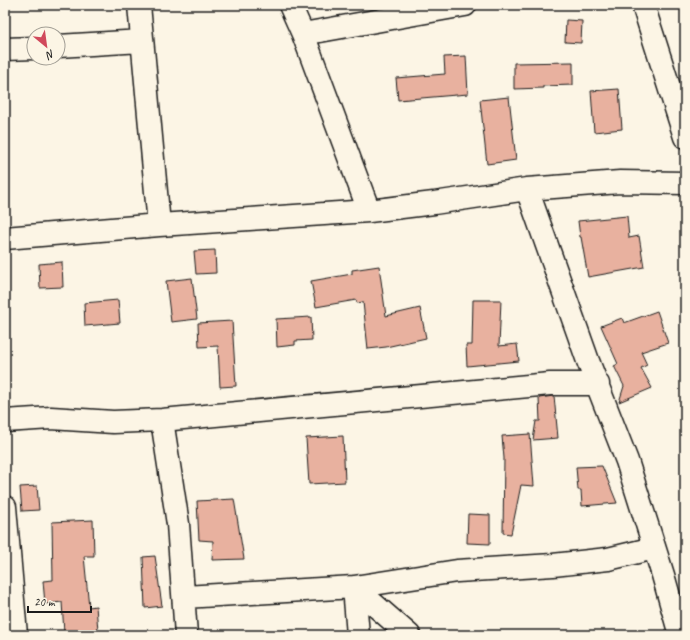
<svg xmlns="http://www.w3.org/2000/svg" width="690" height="640" font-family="Caveat,sans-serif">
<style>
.building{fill:#e8b19f;stroke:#1c1c1c}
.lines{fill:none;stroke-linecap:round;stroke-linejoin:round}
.minor-casing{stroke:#1c1c1c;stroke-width:25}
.minor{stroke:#fcf5e5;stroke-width:22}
</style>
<rect width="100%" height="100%" fill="#fcf5e5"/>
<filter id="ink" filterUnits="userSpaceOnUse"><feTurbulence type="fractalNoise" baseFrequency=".025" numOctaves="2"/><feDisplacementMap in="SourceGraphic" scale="8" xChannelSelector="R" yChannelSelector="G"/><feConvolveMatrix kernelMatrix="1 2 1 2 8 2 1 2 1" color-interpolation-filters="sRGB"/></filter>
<g filter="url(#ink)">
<!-- building -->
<path class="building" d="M 566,20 L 582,21 L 581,43 L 565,42 Z
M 466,56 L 468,94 L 398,100 L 396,78 L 445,74 L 444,57 Z
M 573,62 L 573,85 L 543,86 L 543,88 L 514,89 L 514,63 Z
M 619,89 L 622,129 L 594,132 L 591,91 Z
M 509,97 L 516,160 L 487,164 L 480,100 Z
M 627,216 L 629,238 L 639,236 L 644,267 L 588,277 L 581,237 L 580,237 L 578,221 Z
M 215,250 L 216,273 L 196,274 L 194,251 Z
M 62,262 L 63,287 L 40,288 L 39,264 Z
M 379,266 L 386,316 L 420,308 L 426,338 L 386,347 L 368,349 L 363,302 L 357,303 L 356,300 L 316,307 L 311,281 L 352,274 L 352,270 Z
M 192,278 L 197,319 L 171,322 L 166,281 Z
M 118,300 L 120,323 L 85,326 L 84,303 Z
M 473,300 L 501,300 L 499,346 L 517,344 L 519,361 L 467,366 L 466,345 L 472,345 Z
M 657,311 L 668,343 L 641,352 L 647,365 L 641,368 L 652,388 L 619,402 L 624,386 L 614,366 L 618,364 L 601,326 L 622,318 L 624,323 Z
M 311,317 L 312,340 L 295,341 L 295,345 L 277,347 L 276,319 Z
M 232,321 L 236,386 L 220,387 L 218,346 L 199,347 L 198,323 Z
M 554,396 L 558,438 L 533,440 L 536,421 L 540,421 L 539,398 Z
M 530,434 L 534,486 L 521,485 L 511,534 L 503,533 L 504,458 L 502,436 Z
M 343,436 L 345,482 L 309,484 L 306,438 Z
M 602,466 L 617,503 L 582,506 L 581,490 L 578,490 L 576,467 Z
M 37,486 L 39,510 L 22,511 L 20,487 Z
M 234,499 L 244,559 L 212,560 L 213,541 L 199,540 L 197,501 Z
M 468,514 L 490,515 L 490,544 L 467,543 Z
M 93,520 L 94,556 L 84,556 L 89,607 L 96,606 L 98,631 L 64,633 L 62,602 L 45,604 L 43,581 L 53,580 L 52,522 Z
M 155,556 L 162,606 L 145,608 L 143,557 Z"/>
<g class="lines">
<defs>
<path id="minor" d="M 139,5 L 159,225
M 290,5 L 303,34 L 369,211
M 643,5 L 685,137
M 303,34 L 465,5
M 58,46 L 142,41
M 5,49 L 34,48
M 527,189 L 588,361 L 627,461 L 663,575 L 680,635
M 5,238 L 159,225 L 369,211 L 434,203 L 527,189 L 620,182 L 685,183
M 162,420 L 178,524 L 186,635
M 5,421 L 51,418 L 113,422 L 162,420 L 550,384 L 598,384
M 5,507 L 16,635
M 354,587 L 409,635
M 354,587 L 358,635
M 184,597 L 354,587 L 457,571 L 553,565 L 608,559 L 654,548"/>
</defs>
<!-- minor casing -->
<use href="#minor" class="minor-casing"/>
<!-- minor -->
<use href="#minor" class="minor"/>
</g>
</g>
<!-- margin -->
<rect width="690" height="640" fill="none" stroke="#fcf5e5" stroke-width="20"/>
<rect x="10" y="10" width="670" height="620" fill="none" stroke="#1c1c1c" stroke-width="1.5" filter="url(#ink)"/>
<!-- north arrow -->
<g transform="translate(46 46) rotate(151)"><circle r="19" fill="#fcf5e5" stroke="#a29e95"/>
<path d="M0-3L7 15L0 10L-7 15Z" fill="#d1495b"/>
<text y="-6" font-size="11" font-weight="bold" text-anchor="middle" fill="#1c1c1c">N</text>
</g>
<!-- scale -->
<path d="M28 606v6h63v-6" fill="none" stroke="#1c1c1c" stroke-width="2"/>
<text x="34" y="606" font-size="12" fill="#1c1c1c" stroke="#fcf5e5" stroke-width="3" paint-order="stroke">20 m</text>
</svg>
